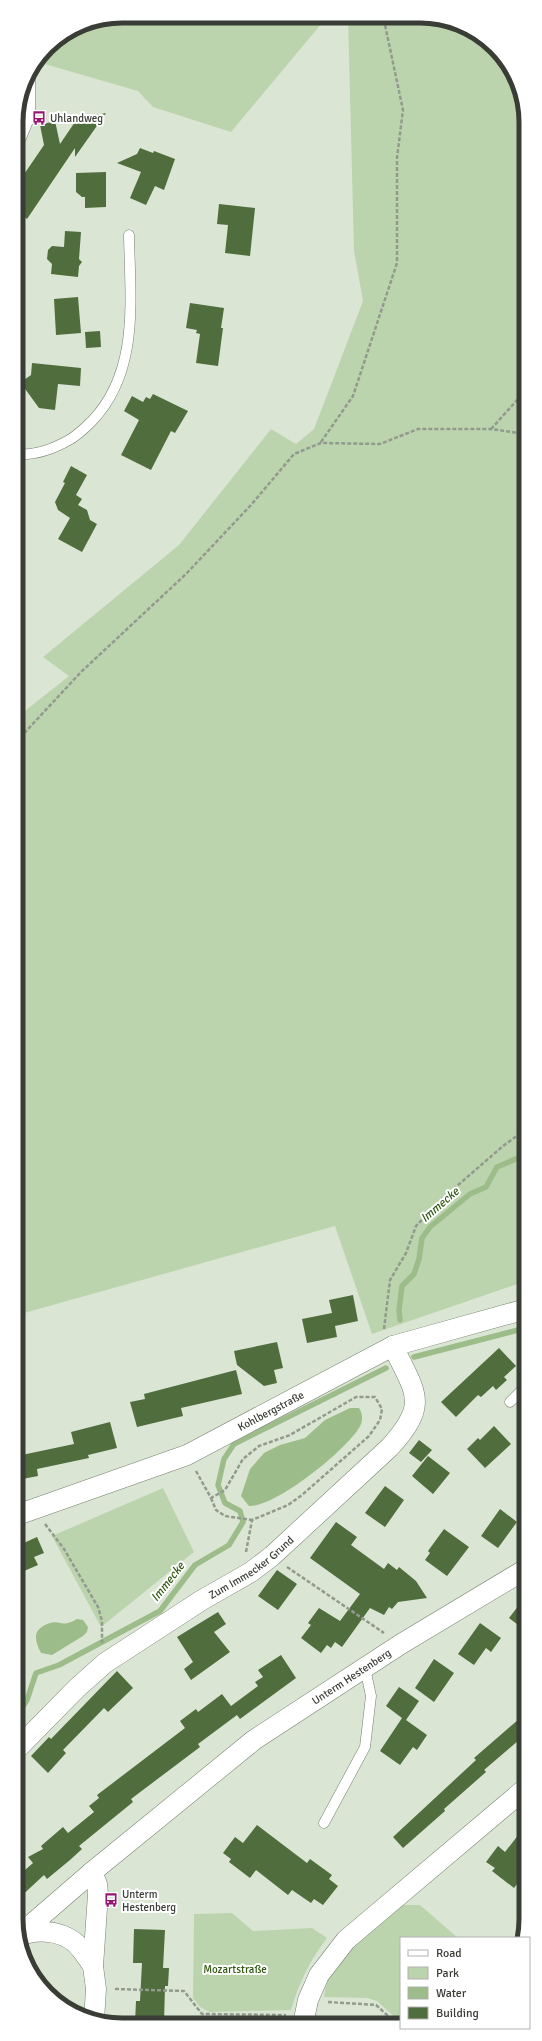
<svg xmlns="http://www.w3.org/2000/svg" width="542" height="2041" font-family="Signika,sans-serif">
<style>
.green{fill:#bcd4ae}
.water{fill:#9cbc89}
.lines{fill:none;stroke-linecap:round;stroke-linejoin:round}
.stream{stroke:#9cbc89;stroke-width:5.5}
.building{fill:#506d3e}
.service-casing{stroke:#768170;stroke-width:11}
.minor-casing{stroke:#768170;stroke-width:21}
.path{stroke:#929a8d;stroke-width:2.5;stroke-dasharray:4 2;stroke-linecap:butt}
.service{stroke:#fff;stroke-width:10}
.minor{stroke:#fff;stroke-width:20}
.labels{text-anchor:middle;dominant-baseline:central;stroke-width:4;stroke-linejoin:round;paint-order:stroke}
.poi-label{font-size:11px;fill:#393d36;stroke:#fff;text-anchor:start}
.street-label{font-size:11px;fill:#393d36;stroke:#fff}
.park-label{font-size:11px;fill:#31570f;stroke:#fff}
.water-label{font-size:12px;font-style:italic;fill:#335a13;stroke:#fff}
.rim{fill:none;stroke:#393d36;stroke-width:5}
</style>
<rect width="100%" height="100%" fill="#dae6d3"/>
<!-- green -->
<path class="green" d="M 122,16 L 327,17 L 231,132 L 153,107 L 138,91 L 41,63 L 40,57 L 47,47 L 82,24 Z
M 348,17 L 441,18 L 495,47 L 515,75 L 525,108 L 526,1281 L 372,1334 L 335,1226 L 17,1315 L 16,718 L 69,676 L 43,657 L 179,545 L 271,429 L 296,444 L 314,429 L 363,301 L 354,251 Z
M 163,1488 L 194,1552 L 101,1627 L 52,1536 Z
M 397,1905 L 420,1905 L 458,1938 L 401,1938 L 401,2023 L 377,2001 L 367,1998 L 324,1997 C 328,1958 370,1930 397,1905 Z
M 232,1913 L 253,1931 L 312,1928 L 327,1938 C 310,1960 299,1983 291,2010 L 210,2012 L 200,2007 L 193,1998 L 194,1914 Z"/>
<!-- water -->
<path class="water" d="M 350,1408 L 359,1408 C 363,1414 363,1422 359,1428 C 345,1451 276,1507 249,1506 L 241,1496 L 250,1469 L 264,1453 L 280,1445 L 305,1438 L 325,1420 Z
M 77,1619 L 83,1620 L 88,1627 L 87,1632 L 83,1636 L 52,1655 L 41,1653 C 34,1639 32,1629 50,1623 C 60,1620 62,1628 77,1619 Z"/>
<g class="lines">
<!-- stream -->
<path class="stream" d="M 400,1320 L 399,1310 L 402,1286 L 414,1274 L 419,1259 L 422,1238 L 430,1227 L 470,1194 L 486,1187 L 497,1167 L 525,1155
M 414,1357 L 526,1328
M 17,1716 L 27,1700 L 36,1673 L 59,1665 L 160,1611 L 195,1565 L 229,1545 L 243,1522 L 240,1511 L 225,1503 L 218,1485 L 224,1459 L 234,1444 L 386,1368"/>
</g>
<!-- building -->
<path class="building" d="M 106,113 L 75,157 L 75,148 L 27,219 L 16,211 L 16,186 L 44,145 L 40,125 L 55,121 L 60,144 L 77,119 Z
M 140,148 L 153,153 L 154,151 L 175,159 L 164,190 L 155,186 L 146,205 L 130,198 L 141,172 L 117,163 L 137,154 Z
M 106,172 L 106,207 L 85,208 L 85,197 L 82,197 L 76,192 L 76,173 Z
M 219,204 L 255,208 L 250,256 L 225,253 L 228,225 L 217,224 Z
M 65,231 L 81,232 L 79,259 L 82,262 L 79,266 L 78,277 L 51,274 L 52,264 L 47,259 L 48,250 L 52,246 L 64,247 Z
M 78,297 L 81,333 L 56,335 L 54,299 Z
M 190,303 L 224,308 L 221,328 L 223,328 L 218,366 L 196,363 L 200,334 L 196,333 L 197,330 L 186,328 Z
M 100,331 L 101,347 L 86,348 L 85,332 Z
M 32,363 L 81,368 L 80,386 L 58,384 L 55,410 L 39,408 L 23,386 L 24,380 L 31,375 Z
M 153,394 L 188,411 L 175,433 L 171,431 L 151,470 L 121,455 L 139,420 L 124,411 L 132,396 L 143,402 L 146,397 L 150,399 Z
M 71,466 L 87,475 L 76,495 L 82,499 L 78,505 L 87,510 L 90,520 L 97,524 L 82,552 L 58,539 L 70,518 L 58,510 L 55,502 L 65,483 L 63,482 Z
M 353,1295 L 358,1321 L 335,1326 L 337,1337 L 307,1343 L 302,1319 L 332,1313 L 329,1300 Z
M 277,1342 L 283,1368 L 274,1370 L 277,1383 L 264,1386 L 237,1365 L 234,1351 Z
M 499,1348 L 516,1366 L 504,1377 L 507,1380 L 496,1390 L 493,1386 L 481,1397 L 478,1395 L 456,1417 L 441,1402 Z
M 236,1370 L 242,1394 L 181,1408 L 183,1416 L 137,1427 L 130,1402 L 145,1399 L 144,1394 Z
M 110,1422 L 117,1448 L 88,1455 L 89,1458 L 37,1469 L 38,1476 L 17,1480 L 17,1456 L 74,1444 L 71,1432 Z
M 494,1426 L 511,1444 L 485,1468 L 467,1449 L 478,1438 L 480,1440 Z
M 419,1440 L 432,1450 L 421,1462 L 409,1453 Z
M 428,1456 L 450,1473 L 433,1494 L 412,1476 Z
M 385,1486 L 404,1500 L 385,1527 L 365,1513 Z
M 500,1509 L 517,1522 L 498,1548 L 481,1536 Z
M 336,1522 L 357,1537 L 351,1545 L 384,1569 L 388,1563 L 397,1570 L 399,1567 L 416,1581 L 427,1598 L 398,1602 L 392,1609 L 389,1607 L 384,1615 L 370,1608 L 342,1647 L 335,1642 L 331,1648 L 327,1645 L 321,1653 L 301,1638 L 311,1625 L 308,1623 L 319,1608 L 340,1621 L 360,1594 L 310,1558 Z
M 444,1529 L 469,1547 L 447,1576 L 425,1560 L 430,1553 L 428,1551 Z
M 37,1537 L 44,1553 L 34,1557 L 38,1565 L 17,1574 L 17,1546 Z
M 277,1570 L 297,1584 L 278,1610 L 258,1596 Z
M 526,1596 L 526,1631 L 509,1618 Z
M 218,1612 L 226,1624 L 214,1632 L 230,1652 L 191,1680 L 184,1669 L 193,1662 L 177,1637 Z
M 480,1623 L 501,1638 L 491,1652 L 486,1648 L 474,1665 L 458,1654 Z
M 281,1655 L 296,1678 L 240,1719 L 237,1715 L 198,1744 L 200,1747 L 131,1799 L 133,1802 L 79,1846 L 82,1849 L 70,1860 L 47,1879 L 44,1875 L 17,1900 L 17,1877 L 33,1863 L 28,1857 L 43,1849 L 41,1846 L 63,1827 L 68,1833 L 94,1812 L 89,1806 L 99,1798 L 97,1795 L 185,1728 L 180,1721 L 196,1709 L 198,1712 L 222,1694 L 231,1706 L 258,1686 L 255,1682 L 263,1677 L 258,1670 Z
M 434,1659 L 454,1673 L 434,1702 L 415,1688 Z
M 117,1671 L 133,1688 L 108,1712 L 104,1708 L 63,1750 L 66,1753 L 48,1773 L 31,1756 L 49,1737 L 51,1739 Z
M 399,1687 L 419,1701 L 406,1720 L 427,1735 L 417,1750 L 413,1747 L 400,1765 L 380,1751 L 402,1718 L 386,1706 Z
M 526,1713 L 526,1734 L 484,1770 L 483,1768 L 486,1772 L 444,1809 L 445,1811 L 403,1848 L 393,1837 L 476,1760 L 474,1758 Z
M 257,1825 L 307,1863 L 310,1859 L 332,1875 L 329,1879 L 338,1886 L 323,1905 L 314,1899 L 311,1903 L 292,1890 L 288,1895 L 256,1870 L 250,1878 L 229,1862 L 231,1859 L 223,1853 L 235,1837 L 243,1843 Z
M 526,1825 L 526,1884 L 520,1880 L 514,1888 L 492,1871 L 495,1868 L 486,1862 L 498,1846 L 505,1852 Z
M 134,1929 L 165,1930 L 163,1968 L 169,1968 L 168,1986 L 165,1986 L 164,2023 L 135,2023 L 136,2001 L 140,2001 L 142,1963 L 133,1963 Z"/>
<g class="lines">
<defs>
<path id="service" d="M 16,454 C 35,456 53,449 69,440 C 78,435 84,429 92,421 C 140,371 130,299 129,235
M 510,1402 L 526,1386
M 324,1823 L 365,1747 L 371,1696 L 365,1668"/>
<g id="minor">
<path d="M 16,137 L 25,115 L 25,81"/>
<path id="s1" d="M 17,1515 L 187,1455 L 393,1346 L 526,1309"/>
<path id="s2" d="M 17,1749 L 77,1688 L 105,1663 L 202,1600 L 251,1572 L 272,1556 L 390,1447 C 430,1403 415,1393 393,1346"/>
<path d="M 92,1872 L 97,1884 L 98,1894 L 93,1966 L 96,1989 L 94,2020"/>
<path id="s3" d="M 18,1936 L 92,1872 L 254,1740 L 401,1644 L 526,1569"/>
<path d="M 19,1937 C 35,1928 59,1931 73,1941 C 82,1948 87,1958 93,1966"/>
<path d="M 303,2024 L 308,2000 L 319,1975 L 346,1940 L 526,1788"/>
</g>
</defs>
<!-- service casing -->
<use href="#service" class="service-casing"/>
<!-- minor casing -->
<use href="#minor" class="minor-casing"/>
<!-- path -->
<path class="path" d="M 491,429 L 518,399 L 525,394
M 321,442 L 353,396 L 397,263 L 397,158 L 403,110 L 385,25 L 386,18
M 16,742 L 81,672 L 186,574 L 251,505 L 294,454 L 321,443 L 380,444 L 418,429 L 491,429 L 525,434
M 384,1329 L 390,1280 L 406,1253 L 416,1226 L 442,1199 L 503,1146 L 525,1130
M 196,1471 L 211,1498 L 225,1490 L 243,1459 L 259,1446 L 290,1435 L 356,1397 L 375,1397 L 382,1409 L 380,1420 L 369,1436 L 302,1495 L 288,1505 L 252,1520 L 246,1552
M 211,1498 L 216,1510 L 225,1516 L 252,1520
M 45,1524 L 64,1549 L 98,1607 L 102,1621 L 102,1643
M 287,1567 L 384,1633
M 115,1989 L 184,1991 L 202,2014 L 286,2015
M 328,2002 L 376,2005 L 397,2024"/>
<!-- service -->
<use href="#service" class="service"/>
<!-- minor -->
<use href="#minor" class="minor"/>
</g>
<!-- icons -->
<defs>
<symbol id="bus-bare" viewBox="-9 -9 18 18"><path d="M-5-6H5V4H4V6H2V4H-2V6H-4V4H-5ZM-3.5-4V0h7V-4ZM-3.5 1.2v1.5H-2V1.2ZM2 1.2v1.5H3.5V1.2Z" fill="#961770" stroke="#fff" stroke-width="2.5" paint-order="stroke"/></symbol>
</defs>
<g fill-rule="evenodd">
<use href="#bus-bare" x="29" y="108" width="20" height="20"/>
<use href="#bus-bare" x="101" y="1890" width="20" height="20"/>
</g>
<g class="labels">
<!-- poi labels -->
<g class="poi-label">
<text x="50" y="118">Uhlandweg</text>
<text x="122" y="1894">Unterm<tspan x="122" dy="13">Hestenberg</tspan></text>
</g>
<!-- street labels -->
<g class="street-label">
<text stroke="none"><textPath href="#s1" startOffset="275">Kohlbergstraße</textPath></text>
<text stroke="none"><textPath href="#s2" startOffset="298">Zum Immecker Grund</textPath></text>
<text stroke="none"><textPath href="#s3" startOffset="423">Unterm Hestenberg</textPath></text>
</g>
<!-- park labels -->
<g class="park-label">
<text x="235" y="1969">Mozartstraße</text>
</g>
<!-- water labels -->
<g class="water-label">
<text transform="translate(440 1205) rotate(-41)">Immecke</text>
<text transform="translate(168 1582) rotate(-52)">Immecke</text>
</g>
</g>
<!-- crop -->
<path d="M0 0H542V2041H0ZM122 23H420A99 99 0 0 1 519 122V1919A99 99 0 0 1 420 2018H122A99 99 0 0 1 23 1919V122A99 99 0 0 1 122 23Z" fill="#fff" fill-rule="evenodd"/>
<path class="rim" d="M122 23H420A99 99 0 0 1 519 122V1919A99 99 0 0 1 420 2018H122A99 99 0 0 1 23 1919V122A99 99 0 0 1 122 23Z"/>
<!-- legend -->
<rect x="400" y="1937" width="130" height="92" fill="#ffffff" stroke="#b0b1af"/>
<rect x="408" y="1950" width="20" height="6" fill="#ffffff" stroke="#b0b1af"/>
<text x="436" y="1957" font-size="12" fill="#393d36">Road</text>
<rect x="408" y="1967" width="20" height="12" fill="#bcd4ae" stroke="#b0b1af"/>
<text x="436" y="1977" font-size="12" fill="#393d36">Park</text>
<rect x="408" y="1987" width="20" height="12" fill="#9cbc89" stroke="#b0b1af"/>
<text x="436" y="1997" font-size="12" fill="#393d36">Water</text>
<rect x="408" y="2007" width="20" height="12" fill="#506d3e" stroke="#b0b1af"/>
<text x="436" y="2017" font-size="12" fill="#393d36">Building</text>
</svg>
